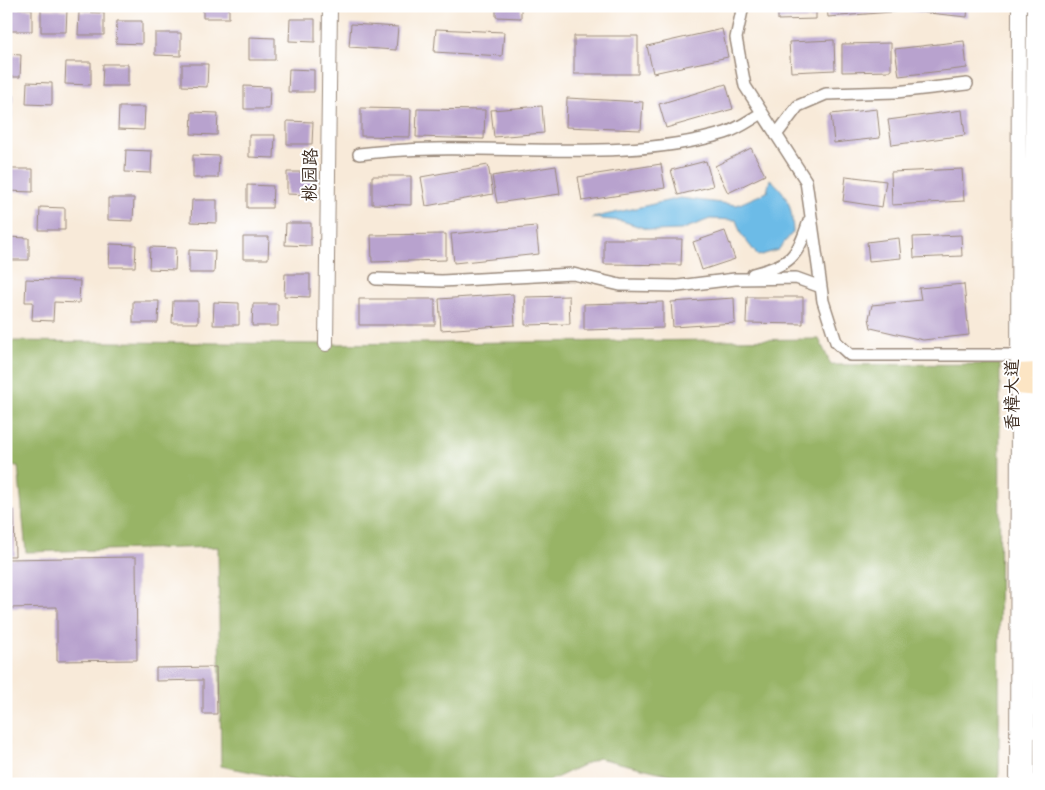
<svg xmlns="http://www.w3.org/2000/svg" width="1045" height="790" font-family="Sriracha,'LXGW WenKai TC',sans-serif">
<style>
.forest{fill:#98b466;stroke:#6a6f42}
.water{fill:#6cbbe7;stroke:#547282}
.building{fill:#b8a2ce}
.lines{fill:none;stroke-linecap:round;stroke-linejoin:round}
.minor-casing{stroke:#9a8a7c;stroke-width:14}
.tertiary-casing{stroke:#9a8a7c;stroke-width:16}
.secondary-casing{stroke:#9a8a7c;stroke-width:19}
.minor{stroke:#fff;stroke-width:11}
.tertiary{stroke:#fff;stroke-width:14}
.secondary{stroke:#fce5c4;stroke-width:16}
.labels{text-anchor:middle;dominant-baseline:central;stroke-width:4;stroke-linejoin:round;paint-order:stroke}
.street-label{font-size:18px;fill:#3b2a1e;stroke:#fff}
</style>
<rect width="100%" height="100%" fill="#fff"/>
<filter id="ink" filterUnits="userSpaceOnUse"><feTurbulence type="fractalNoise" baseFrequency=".02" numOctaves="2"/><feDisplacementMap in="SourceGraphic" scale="10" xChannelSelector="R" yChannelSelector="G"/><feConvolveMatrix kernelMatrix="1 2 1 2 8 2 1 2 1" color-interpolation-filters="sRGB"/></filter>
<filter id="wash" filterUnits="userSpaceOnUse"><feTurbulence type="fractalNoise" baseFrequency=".0096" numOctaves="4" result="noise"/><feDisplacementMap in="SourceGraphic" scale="20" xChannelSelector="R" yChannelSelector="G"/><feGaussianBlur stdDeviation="1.12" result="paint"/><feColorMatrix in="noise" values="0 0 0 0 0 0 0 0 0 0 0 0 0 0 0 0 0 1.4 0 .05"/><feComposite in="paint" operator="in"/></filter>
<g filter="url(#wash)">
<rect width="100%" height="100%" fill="#f8ead9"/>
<!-- forest -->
<path class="forest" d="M 819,339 L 831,365 L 1000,364 L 999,784 L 711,784 L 598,758 L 543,784 L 303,784 L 292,780 L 221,766 L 218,547 L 26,552 L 18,466 L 6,466 L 6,341 L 326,344 Z"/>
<!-- water -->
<path class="water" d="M 770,179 C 789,195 792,208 793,232 L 778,250 L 758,256 L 741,234 L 736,220 L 710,219 L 681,230 L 653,231 L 622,221 L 592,218 L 680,198 L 737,205 L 767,192 Z"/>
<g id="blocks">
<!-- building -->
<path class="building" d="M 203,6 L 229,6 L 229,18 L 203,18 Z
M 496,6 L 521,6 L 521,18 L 496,17 Z
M 778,6 L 816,6 L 816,19 L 778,20 Z
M 827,6 L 904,6 L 904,11 L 828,17 Z
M 910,6 L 968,6 L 967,17 L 909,11 Z
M 7,8 L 32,9 L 32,31 L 6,31 Z
M 41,9 L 67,10 L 66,32 L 41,32 Z
M 79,12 L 104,13 L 104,35 L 78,35 Z
M 290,19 L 315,19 L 315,42 L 289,41 Z
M 117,21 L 142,21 L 142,44 L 116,43 Z
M 351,24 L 398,27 L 396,50 L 349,47 Z
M 436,29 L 504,32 L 502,56 L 434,52 Z
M 722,29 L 728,57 L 653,73 L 647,46 Z
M 155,33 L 181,33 L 181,56 L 155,55 Z
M 574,36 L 638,36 L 638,74 L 574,74 Z
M 249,37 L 275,38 L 275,60 L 249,60 Z
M 834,40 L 835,70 L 791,72 L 789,42 Z
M 964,41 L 967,68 L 899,76 L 895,49 Z
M 891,43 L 891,71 L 842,72 L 842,44 Z
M 6,54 L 21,55 L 20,77 L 6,77 Z
M 66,62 L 91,62 L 91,85 L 65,84 Z
M 103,64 L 128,64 L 128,86 L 102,86 Z
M 182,64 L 208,64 L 207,87 L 182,86 Z
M 289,69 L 314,70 L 314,92 L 288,92 Z
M 27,82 L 52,83 L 52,105 L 26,104 Z
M 726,84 L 733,109 L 666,128 L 659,104 Z
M 244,86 L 270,87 L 269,109 L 244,109 Z
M 6,95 L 13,95 L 12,118 L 6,118 Z
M 567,98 L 643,102 L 641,130 L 566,127 Z
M 542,106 L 544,133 L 494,137 L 491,110 Z
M 119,107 L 145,107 L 144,130 L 118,129 Z
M 361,108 L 411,109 L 410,137 L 361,136 Z
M 417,109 L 485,110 L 484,139 L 416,137 Z
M 877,109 L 880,138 L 834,143 L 831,114 Z
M 962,110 L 965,135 L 892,145 L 888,120 Z
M 192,112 L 218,113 L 217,135 L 191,134 Z
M 287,121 L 313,122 L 312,144 L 287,144 Z
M 249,135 L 275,135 L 274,158 L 249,157 Z
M 751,148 L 765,175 L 728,193 L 715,166 Z
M 126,150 L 152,151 L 151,173 L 125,172 Z
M 193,155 L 219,156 L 218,178 L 193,178 Z
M 706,161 L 713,186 L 678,195 L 671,170 Z
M 661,164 L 665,188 L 582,201 L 578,177 Z
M 488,165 L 493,194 L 426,206 L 421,177 Z
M 556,166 L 560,194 L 497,203 L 492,176 Z
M 7,169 L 33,169 L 33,192 L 7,191 Z
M 962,169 L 964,201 L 892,205 L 891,172 Z
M 287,172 L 313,172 L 312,195 L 287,194 Z
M 372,176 L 411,176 L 411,205 L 372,204 Z
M 846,176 L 886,181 L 882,207 L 843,201 Z
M 247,185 L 273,186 L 272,208 L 247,208 Z
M 108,198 L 134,198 L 133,221 L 108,220 Z
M 192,200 L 217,200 L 217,223 L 191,222 Z
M 40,207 L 65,208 L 65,230 L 39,230 Z
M 286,223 L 311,223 L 311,246 L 285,245 Z
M 536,226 L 539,254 L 454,263 L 451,234 Z
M 725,231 L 735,259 L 702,270 L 693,242 Z
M 446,234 L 446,260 L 372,262 L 371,235 Z
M 961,235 L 962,256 L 914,258 L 913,237 Z
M 6,237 L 29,238 L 29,260 L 6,260 Z
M 243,237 L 269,237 L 268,259 L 243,259 Z
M 899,238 L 901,258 L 869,261 L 867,242 Z
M 604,239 L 682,239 L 681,265 L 604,264 Z
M 110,244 L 136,245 L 135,267 L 109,267 Z
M 150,247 L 176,248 L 175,270 L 149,269 Z
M 189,250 L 215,251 L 214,273 L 189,273 Z
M 285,274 L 310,274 L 310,297 L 284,296 Z
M 26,279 L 80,281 L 79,303 L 54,302 L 53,321 L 32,320 L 33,302 L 25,302 Z
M 964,284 L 969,335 L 923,340 L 871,328 L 869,318 L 872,305 L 921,300 L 919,288 Z
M 513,294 L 515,325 L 441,330 L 439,299 Z
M 569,296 L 570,324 L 525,325 L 525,297 Z
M 747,297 L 803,297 L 803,324 L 746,323 Z
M 734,298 L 735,323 L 673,327 L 671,302 Z
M 359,299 L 435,299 L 435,325 L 359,325 Z
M 133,301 L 159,301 L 158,323 L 133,323 Z
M 173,301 L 198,301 L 198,323 L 172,323 Z
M 214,302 L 239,303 L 239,325 L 213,325 Z
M 663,302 L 663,328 L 584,330 L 584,304 Z
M 253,304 L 278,304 L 278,326 L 252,326 Z
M 6,510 L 14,510 L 15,556 L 6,556 Z
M 136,557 L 137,660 L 57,661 L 57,607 L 6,608 L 6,559 Z
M 216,667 L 217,714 L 203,714 L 203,680 L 156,681 L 156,668 Z"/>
</g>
</g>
<g filter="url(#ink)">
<use href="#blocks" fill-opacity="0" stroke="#9a8a7c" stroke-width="1"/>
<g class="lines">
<defs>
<path id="minor" d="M 743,6 L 736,38 L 745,86 L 806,181 L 823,301 L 836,342 L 850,355 L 1026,355
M 776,135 L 798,106 L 826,94 L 896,92 L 967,84
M 359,154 C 478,138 611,167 725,133 C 738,129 750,120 762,113
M 753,274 C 791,264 797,258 809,221
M 376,279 L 442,281 L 573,274 L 620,285 L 678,286 L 735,279 L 796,278 L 821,287
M 1028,732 L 1039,732"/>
<path id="tertiary" d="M 326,344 L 330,6
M 1017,784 L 1019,6
M 1027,784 L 1034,6"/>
<path id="secondary" d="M 1018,372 L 1039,371
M 1018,386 L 1039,388"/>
</defs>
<!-- minor casing -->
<use href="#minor" class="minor-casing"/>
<!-- tertiary casing -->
<use href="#tertiary" class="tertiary-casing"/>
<!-- secondary casing -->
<use href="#secondary" class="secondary-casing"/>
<!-- minor -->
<use href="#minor" class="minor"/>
<!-- tertiary -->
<use href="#tertiary" class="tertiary"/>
<!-- secondary -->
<use href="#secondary" class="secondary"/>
</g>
</g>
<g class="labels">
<!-- street labels -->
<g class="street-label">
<text transform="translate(310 175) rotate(-89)">桃园路</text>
<text transform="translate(1012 395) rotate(-90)">香樟大道</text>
</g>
</g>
<!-- margin -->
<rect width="1045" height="790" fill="none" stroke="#fff" stroke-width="25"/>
</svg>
